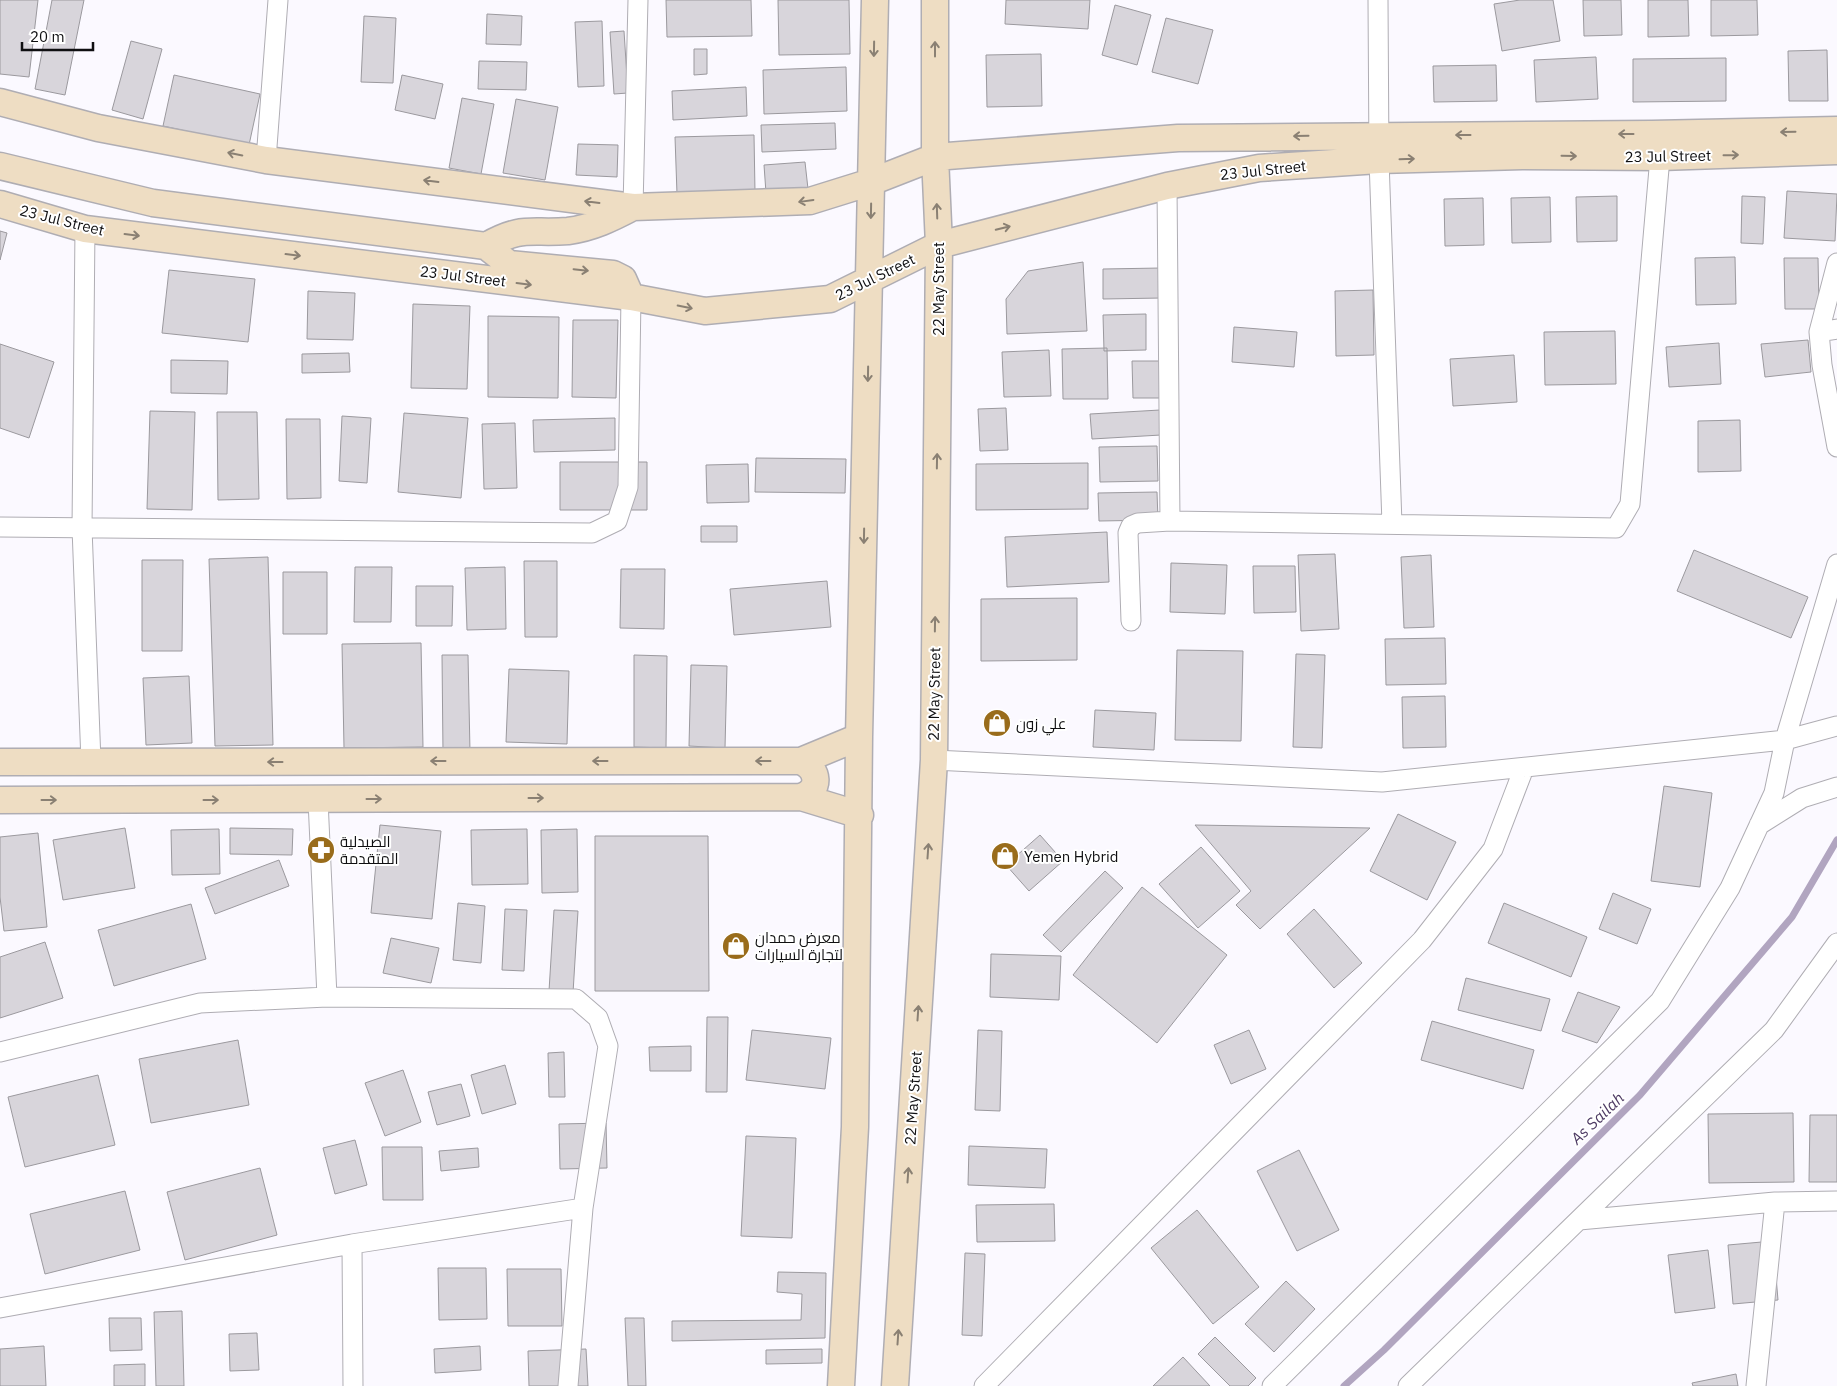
<svg xmlns="http://www.w3.org/2000/svg" width="1837" height="1386" font-family="'IBM Plex Sans',Cairo,sans-serif">
<style>
.lines{fill:none;stroke-linecap:round;stroke-linejoin:round}
.stream{stroke:#b1a5c0;stroke-width:7}
.building{fill:#d8d5db;stroke:#9b999e}
.street-casing{stroke:#afadb3;stroke-width:21}
.secondary-casing{stroke:#afadb3;stroke-width:29}
.street{stroke:#fff;stroke-width:19}
.secondary{stroke:#eeddc3;stroke-width:26}
.oneway{stroke:#8a8073}
.labels{text-anchor:middle;dominant-baseline:central;stroke-width:4;stroke-linejoin:round;paint-order:stroke}
.street-label{font-size:15px;fill:#0f0f11;stroke:#fff}
.poi-label{font-size:15px;fill:#0f0f11;stroke:#fff;text-anchor:start}
.water-label{font-size:16px;font-style:italic;fill:#4d3a63;stroke:#fff}
</style>
<rect width="100%" height="100%" fill="#fbf9ff"/>
<g class="lines">
<!-- stream -->
<path class="stream" d="M 1344,1386 L 1384,1350 L 1640,1095 L 1792,917 L 1837,840"/>
</g>
<!-- building -->
<path class="building" d="M 0,0 L 38,0 L 29,77 L 0,74 Z
M 52,0 L 84,0 L 65,95 L 35,89 Z
M 666,0 L 751,0 L 752,36 L 667,37 Z
M 778,0 L 849,0 L 850,54 L 779,55 Z
M 1006,0 L 1090,0 L 1088,29 L 1005,24 Z
M 1520,0 L 1553,0 L 1560,41 L 1502,51 L 1494,4 Z
M 1583,0 L 1621,0 L 1622,35 L 1584,36 Z
M 1648,0 L 1688,0 L 1689,36 L 1648,37 Z
M 1711,0 L 1757,0 L 1758,35 L 1711,36 Z
M 1115,5 L 1151,15 L 1137,65 L 1102,55 Z
M 487,14 L 522,16 L 521,45 L 486,44 Z
M 364,16 L 396,18 L 393,83 L 361,82 Z
M 1166,18 L 1213,30 L 1198,84 L 1152,72 Z
M 602,21 L 604,86 L 578,87 L 575,22 Z
M 624,31 L 628,93 L 614,94 L 610,32 Z
M 131,41 L 162,49 L 143,119 L 112,110 Z
M 694,49 L 707,49 L 707,74 L 694,75 Z
M 1827,50 L 1828,101 L 1789,101 L 1788,51 Z
M 1041,54 L 1042,106 L 987,107 L 986,55 Z
M 1596,57 L 1598,99 L 1536,102 L 1534,60 Z
M 1726,58 L 1726,101 L 1633,102 L 1633,59 Z
M 479,61 L 527,62 L 526,90 L 478,89 Z
M 1496,65 L 1497,101 L 1434,102 L 1433,66 Z
M 846,67 L 847,111 L 764,114 L 763,70 Z
M 174,75 L 260,94 L 249,145 L 163,126 Z
M 402,75 L 443,84 L 435,119 L 395,110 Z
M 746,87 L 747,116 L 673,120 L 672,91 Z
M 462,98 L 494,104 L 481,174 L 449,168 Z
M 516,99 L 558,107 L 545,180 L 503,173 Z
M 835,123 L 836,149 L 762,152 L 761,125 Z
M 754,135 L 755,192 L 677,194 L 675,137 Z
M 578,144 L 618,145 L 617,177 L 576,175 Z
M 805,162 L 808,189 L 766,193 L 764,165 Z
M 1787,191 L 1837,194 L 1835,241 L 1784,238 Z
M 1617,196 L 1617,241 L 1577,242 L 1576,197 Z
M 1742,196 L 1765,197 L 1763,244 L 1741,243 Z
M 1550,197 L 1551,242 L 1512,243 L 1511,198 Z
M 1483,198 L 1484,245 L 1445,246 L 1444,199 Z
M 0,231 L 7,233 L 0,260 Z
M 1735,257 L 1736,304 L 1696,305 L 1695,258 Z
M 1784,258 L 1818,258 L 1819,309 L 1785,309 Z
M 1083,262 L 1087,331 L 1007,334 L 1006,299 L 1028,271 Z
M 1161,268 L 1162,298 L 1103,299 L 1103,269 Z
M 169,270 L 255,279 L 248,342 L 162,333 Z
M 1373,290 L 1374,355 L 1336,356 L 1335,291 Z
M 308,291 L 355,293 L 353,340 L 307,339 Z
M 413,304 L 470,306 L 467,389 L 411,388 Z
M 1146,314 L 1146,350 L 1104,351 L 1103,315 Z
M 488,316 L 559,317 L 558,398 L 488,397 Z
M 573,320 L 618,320 L 616,398 L 572,397 Z
M 1234,327 L 1297,332 L 1294,367 L 1232,362 Z
M 1615,331 L 1616,384 L 1545,385 L 1544,332 Z
M 1808,340 L 1811,372 L 1765,377 L 1761,344 Z
M 1719,343 L 1721,384 L 1669,387 L 1666,347 Z
M 0,344 L 54,362 L 29,438 L 0,428 Z
M 1107,348 L 1108,399 L 1063,399 L 1062,349 Z
M 1049,350 L 1051,396 L 1004,397 L 1002,352 Z
M 349,353 L 350,372 L 302,373 L 302,354 Z
M 1514,355 L 1517,402 L 1453,406 L 1450,359 Z
M 171,360 L 228,361 L 227,394 L 171,393 Z
M 1132,361 L 1162,361 L 1162,398 L 1133,398 Z
M 1006,408 L 1008,450 L 980,451 L 978,409 Z
M 1160,410 L 1161,435 L 1092,439 L 1090,414 Z
M 150,411 L 195,412 L 192,510 L 147,509 Z
M 217,412 L 257,412 L 259,499 L 218,500 Z
M 404,413 L 468,418 L 461,498 L 398,492 Z
M 342,416 L 371,418 L 367,483 L 339,481 Z
M 615,418 L 615,450 L 534,452 L 533,420 Z
M 286,419 L 320,419 L 321,498 L 287,499 Z
M 1740,420 L 1741,471 L 1698,472 L 1698,421 Z
M 515,423 L 517,488 L 484,489 L 482,424 Z
M 1157,446 L 1158,481 L 1100,482 L 1099,447 Z
M 756,458 L 846,459 L 845,493 L 755,492 Z
M 560,462 L 647,462 L 647,510 L 560,510 Z
M 1088,463 L 1088,509 L 976,510 L 976,464 Z
M 748,464 L 749,502 L 707,503 L 706,465 Z
M 1157,492 L 1158,520 L 1099,521 L 1098,493 Z
M 701,526 L 737,526 L 737,542 L 701,542 Z
M 1107,532 L 1109,582 L 1007,587 L 1005,537 Z
M 1694,550 L 1808,597 L 1791,638 L 1677,591 Z
M 1335,554 L 1339,629 L 1301,631 L 1298,555 Z
M 1431,555 L 1434,627 L 1404,628 L 1401,557 Z
M 268,557 L 273,745 L 215,746 L 209,559 Z
M 142,560 L 183,560 L 182,651 L 142,651 Z
M 524,561 L 557,561 L 557,637 L 525,637 Z
M 1171,563 L 1227,565 L 1225,614 L 1170,612 Z
M 1253,566 L 1295,566 L 1296,612 L 1254,613 Z
M 355,567 L 392,567 L 391,622 L 354,622 Z
M 505,567 L 506,629 L 467,630 L 465,568 Z
M 621,569 L 665,569 L 664,629 L 620,628 Z
M 283,572 L 327,572 L 327,634 L 283,634 Z
M 827,581 L 831,627 L 734,635 L 730,589 Z
M 416,586 L 453,586 L 452,626 L 416,626 Z
M 1077,598 L 1077,660 L 981,661 L 981,599 Z
M 1445,638 L 1446,684 L 1386,685 L 1385,639 Z
M 421,643 L 423,747 L 344,748 L 342,644 Z
M 1177,650 L 1243,651 L 1241,741 L 1175,740 Z
M 1296,654 L 1325,655 L 1322,748 L 1293,747 Z
M 442,655 L 468,655 L 470,752 L 443,753 Z
M 634,655 L 667,656 L 666,748 L 634,747 Z
M 691,665 L 727,666 L 725,748 L 689,746 Z
M 509,669 L 569,671 L 567,744 L 506,742 Z
M 189,676 L 192,743 L 146,745 L 143,678 Z
M 1445,696 L 1446,747 L 1403,748 L 1402,697 Z
M 1095,710 L 1156,713 L 1154,750 L 1093,747 Z
M 1664,786 L 1712,793 L 1700,887 L 1651,881 Z
M 1398,814 L 1456,842 L 1427,900 L 1370,871 Z
M 380,825 L 441,831 L 432,919 L 371,913 Z
M 1195,825 L 1370,828 L 1260,929 L 1236,905 L 1251,891 Z
M 125,828 L 135,888 L 63,900 L 53,840 Z
M 230,828 L 293,829 L 292,855 L 230,854 Z
M 219,829 L 220,874 L 172,875 L 171,830 Z
M 527,829 L 528,884 L 472,885 L 471,830 Z
M 577,829 L 578,892 L 542,893 L 541,830 Z
M 38,833 L 47,927 L 4,931 L 0,897 L 0,837 Z
M 1040,835 L 1063,861 L 1029,891 L 1006,865 Z
M 595,836 L 708,836 L 709,991 L 595,991 Z
M 1201,847 L 1240,891 L 1198,928 L 1159,884 Z
M 279,860 L 289,886 L 215,914 L 205,888 Z
M 1105,871 L 1123,888 L 1061,952 L 1043,935 Z
M 1142,887 L 1227,955 L 1157,1043 L 1073,975 Z
M 1613,893 L 1651,909 L 1637,944 L 1599,929 Z
M 458,903 L 485,906 L 481,963 L 453,960 Z
M 1504,903 L 1587,937 L 1571,977 L 1488,943 Z
M 191,904 L 206,959 L 114,986 L 98,930 Z
M 505,909 L 527,910 L 524,971 L 502,970 Z
M 1314,909 L 1362,963 L 1334,988 L 1287,934 Z
M 554,910 L 578,911 L 573,993 L 549,991 Z
M 391,938 L 439,948 L 431,983 L 383,973 Z
M 45,942 L 63,998 L 0,1018 L 0,957 Z
M 991,954 L 1061,956 L 1059,1000 L 990,997 Z
M 1466,978 L 1550,999 L 1541,1031 L 1458,1010 Z
M 1578,992 L 1620,1007 L 1597,1043 L 1562,1031 Z
M 707,1017 L 728,1017 L 727,1092 L 706,1092 Z
M 1432,1021 L 1534,1050 L 1523,1089 L 1421,1060 Z
M 752,1030 L 831,1038 L 825,1089 L 746,1080 Z
M 978,1030 L 1002,1031 L 1000,1111 L 975,1110 Z
M 1249,1030 L 1266,1069 L 1231,1084 L 1214,1045 Z
M 238,1040 L 249,1105 L 151,1123 L 139,1059 Z
M 691,1046 L 691,1071 L 650,1071 L 649,1047 Z
M 564,1052 L 565,1097 L 549,1097 L 548,1053 Z
M 505,1065 L 516,1104 L 482,1114 L 471,1075 Z
M 403,1070 L 421,1122 L 385,1136 L 365,1083 Z
M 98,1075 L 115,1145 L 25,1167 L 8,1097 Z
M 461,1084 L 470,1116 L 437,1125 L 428,1092 Z
M 1793,1113 L 1794,1182 L 1709,1183 L 1708,1114 Z
M 1810,1115 L 1837,1115 L 1837,1182 L 1809,1182 Z
M 606,1123 L 607,1168 L 560,1169 L 559,1124 Z
M 746,1136 L 796,1138 L 792,1238 L 741,1236 Z
M 355,1140 L 367,1185 L 335,1194 L 323,1148 Z
M 969,1146 L 1047,1149 L 1045,1188 L 968,1185 Z
M 382,1147 L 422,1147 L 423,1200 L 383,1200 Z
M 478,1148 L 479,1167 L 441,1171 L 439,1151 Z
M 1299,1150 L 1339,1230 L 1297,1251 L 1257,1171 Z
M 260,1168 L 277,1235 L 185,1260 L 167,1192 Z
M 125,1191 L 140,1250 L 45,1274 L 30,1214 Z
M 1054,1204 L 1055,1241 L 977,1242 L 976,1205 Z
M 1197,1210 L 1259,1287 L 1213,1324 L 1151,1248 Z
M 1773,1241 L 1778,1300 L 1733,1304 L 1728,1245 Z
M 1708,1250 L 1715,1308 L 1675,1313 L 1668,1255 Z
M 965,1253 L 985,1254 L 982,1336 L 962,1335 Z
M 438,1268 L 486,1268 L 487,1319 L 439,1320 Z
M 507,1269 L 561,1269 L 562,1326 L 508,1326 Z
M 778,1272 L 826,1273 L 825,1338 L 672,1341 L 672,1321 L 801,1320 L 802,1294 L 777,1292 Z
M 1286,1281 L 1315,1309 L 1274,1352 L 1245,1324 Z
M 182,1311 L 184,1386 L 156,1386 L 154,1312 Z
M 109,1318 L 141,1318 L 142,1350 L 110,1351 Z
M 625,1318 L 644,1318 L 646,1386 L 628,1386 Z
M 257,1333 L 259,1370 L 230,1371 L 229,1334 Z
M 1215,1337 L 1256,1378 L 1248,1386 L 1230,1386 L 1198,1354 Z
M 44,1346 L 46,1386 L 0,1386 L 0,1349 Z
M 480,1346 L 481,1370 L 435,1373 L 434,1349 Z
M 586,1349 L 588,1386 L 529,1386 L 528,1351 Z
M 822,1349 L 822,1363 L 766,1364 L 766,1350 Z
M 1183,1357 L 1210,1386 L 1153,1386 Z
M 145,1364 L 145,1386 L 114,1386 L 114,1365 Z
M 1736,1374 L 1738,1386 L 1693,1386 L 1692,1383 Z"/>
<g class="lines">
<defs>
<path id="street" d="M 1378,0 L 1379,160 L 1392,524
M 266,160 L 278,0
M 1167,186 L 1170,521
M 633,207 L 638,0
M 85,229 L 82,528 L 91,762
M 1837,263 L 1819,332 L 1822,365 L 1837,447
M 1819,332 L 1837,329
M 0,527 L 592,533 L 617,521 L 628,487 L 631,297
M 1131,621 L 1128,533 L 1131,526 L 1138,523 L 1170,521 L 1616,528 L 1630,504 L 1660,157
M 934,760 L 1382,782 L 1785,740 L 1837,726
M 318,800 L 327,997
M 1759,825 L 1802,798 L 1837,787
M 0,1052 L 200,1003 L 327,997 L 576,999 L 598,1018 L 608,1046 L 583,1208 L 568,1386
M 1579,1220 L 1775,1202 L 1837,1201
M 352,1244 L 353,1386
M 0,1308 L 352,1244 L 583,1208
M 984,1386 L 1422,940 L 1493,849 L 1524,768
M 1272,1386 L 1660,1001 L 1730,888 L 1774,793 L 1785,740 L 1837,564
M 1408,1386 L 1774,1030 L 1837,943
M 1756,1386 L 1775,1202"/>
<path id="secondary" d="M 0,102 L 98,128 L 266,160 L 633,207 L 810,201 L 871,182 L 935,157 L 1178,138 L 1652,134 L 1837,130
M 0,166 L 153,203 L 486,246 L 509,264 L 613,274 L 623,279 L 631,297
M 0,204 L 85,229 L 631,297 L 705,311 L 830,299 L 939,245 L 1167,186 L 1259,168 L 1379,160 L 1522,156 L 1660,157 L 1837,151
M 486,246 C 523,225 530,234 568,231 C 592,228 612,218 633,207
M 800,761 C 819,768 822,791 800,797
M 0,762 L 801,761 L 859,737
M 0,800 L 801,797 L 860,815
M 841,1386 L 855,1127 L 859,737 L 875,0
M 895,1386 L 934,760 L 939,245 L 935,157 L 935,0"/>
</defs>
<!-- street casing -->
<use href="#street" class="street-casing"/>
<!-- secondary casing -->
<use href="#secondary" class="secondary-casing"/>
<!-- street -->
<use href="#street" class="street"/>
<!-- secondary -->
<use href="#secondary" class="secondary"/>
</g>
<!-- one-way arrows -->
<defs><path id="oneway-shaft" d="M-6 0H5M1.5-3L5.5 0L1.5 3" fill="none" stroke-width="1.6" stroke-linecap="round" stroke-linejoin="round" transform="scale(1.25)"/></defs>
<g class="oneway">
<use href="#oneway-shaft" transform="translate(874 49) rotate(91)"/>
<use href="#oneway-shaft" transform="translate(935 49) rotate(-90)"/>
<use href="#oneway-shaft" transform="translate(1788 132) rotate(179)"/>
<use href="#oneway-shaft" transform="translate(1626 134) rotate(180)"/>
<use href="#oneway-shaft" transform="translate(1463 135) rotate(180)"/>
<use href="#oneway-shaft" transform="translate(1301 136) rotate(179)"/>
<use href="#oneway-shaft" transform="translate(235 154) rotate(-169)"/>
<use href="#oneway-shaft" transform="translate(1731 155) rotate(-1)"/>
<use href="#oneway-shaft" transform="translate(1569 156) rotate(1)"/>
<use href="#oneway-shaft" transform="translate(1407 159) rotate(-2)"/>
<use href="#oneway-shaft" transform="translate(431 181) rotate(-173)"/>
<use href="#oneway-shaft" transform="translate(806 201) rotate(172)"/>
<use href="#oneway-shaft" transform="translate(592 202) rotate(-173)"/>
<use href="#oneway-shaft" transform="translate(871 211) rotate(91)"/>
<use href="#oneway-shaft" transform="translate(937 211) rotate(-92)"/>
<use href="#oneway-shaft" transform="translate(1003 228) rotate(-14)"/>
<use href="#oneway-shaft" transform="translate(132 235) rotate(7)"/>
<use href="#oneway-shaft" transform="translate(293 255) rotate(7)"/>
<use href="#oneway-shaft" transform="translate(581 270) rotate(6)"/>
<use href="#oneway-shaft" transform="translate(524 284) rotate(7)"/>
<use href="#oneway-shaft" transform="translate(685 307) rotate(11)"/>
<use href="#oneway-shaft" transform="translate(868 374) rotate(91)"/>
<use href="#oneway-shaft" transform="translate(937 461) rotate(-89)"/>
<use href="#oneway-shaft" transform="translate(864 536) rotate(91)"/>
<use href="#oneway-shaft" transform="translate(935 624) rotate(-89)"/>
<use href="#oneway-shaft" transform="translate(438 761) rotate(180)"/>
<use href="#oneway-shaft" transform="translate(600 761) rotate(180)"/>
<use href="#oneway-shaft" transform="translate(763 761) rotate(180)"/>
<use href="#oneway-shaft" transform="translate(275 762) rotate(180)"/>
<use href="#oneway-shaft" transform="translate(536 798)"/>
<use href="#oneway-shaft" transform="translate(374 799)"/>
<use href="#oneway-shaft" transform="translate(49 800)"/>
<use href="#oneway-shaft" transform="translate(211 800)"/>
<use href="#oneway-shaft" transform="translate(928 851) rotate(-86)"/>
<use href="#oneway-shaft" transform="translate(918 1013) rotate(-86)"/>
<use href="#oneway-shaft" transform="translate(908 1175) rotate(-86)"/>
<use href="#oneway-shaft" transform="translate(898 1337) rotate(-86)"/>
</g>
<!-- icons -->
<defs>
<symbol id="shop-disc" viewBox="-11 -11 22 22"><circle r="9.5" fill="#996c1b" stroke="#fff"/><path d="M-5-2.5h2.3a2.7 3.5 0 0 1 5.4 0H5L5.5 6h-11ZM-1.5-2.5h3a1.5 2.3 0 0 0-3 0Z" fill="#fff"/></symbol>
<symbol id="pharmacy-disc" viewBox="-11 -11 22 22"><circle r="9.5" fill="#996c1b" stroke="#fff"/><path d="M-2-6h4v4h4v4h-4v4h-4v-4h-4v-4h4Z" fill="#fff"/></symbol>
</defs>
<g fill-rule="evenodd">
<use href="#shop-disc" x="981" y="707" width="32" height="32"/>
<use href="#pharmacy-disc" x="305" y="834" width="32" height="32"/>
<use href="#shop-disc" x="989" y="840" width="32" height="32"/>
<use href="#shop-disc" x="720" y="930" width="32" height="32"/>
</g>
<g class="labels">
<!-- street labels -->
<g class="street-label">
<text transform="translate(1668 156) rotate(-1)">23 Jul Street</text>
<text transform="translate(1263 170) rotate(-6)">23 Jul Street</text>
<text transform="translate(62 220) rotate(14)">23 Jul Street</text>
<text transform="translate(463 276) rotate(7)">23 Jul Street</text>
<text transform="translate(875 277) rotate(-26)">23 Jul Street</text>
<text transform="translate(938 289) rotate(-90)">22 May Street</text>
<text transform="translate(934 694) rotate(-89)">22 May Street</text>
<text transform="translate(913 1098) rotate(-86)">22 May Street</text>
</g>
<!-- poi labels -->
<g class="poi-label">
<text x="1016" y="723">علي زون</text>
<text x="340" y="841">الصيدلية<tspan x="340" dy="17">المتقدمة</tspan></text>
<text x="1024" y="856">Yemen Hybrid</text>
<text x="755" y="937">معرض حمدان<tspan x="755" dy="17">لتجارة السيارات</tspan></text>
</g>
<!-- water labels -->
<g class="water-label">
<text transform="translate(1597 1118) rotate(-44)">As Sailah</text>
</g>
</g>
<!-- scale -->
<path d="M22 42v8h71v-8" fill="none" stroke="#0f0f11" stroke-width="2.5"/>
<text x="30" y="42" font-size="15" fill="#0f0f11" stroke="#ffffff" stroke-width="4" paint-order="stroke">20 m</text>
</svg>
